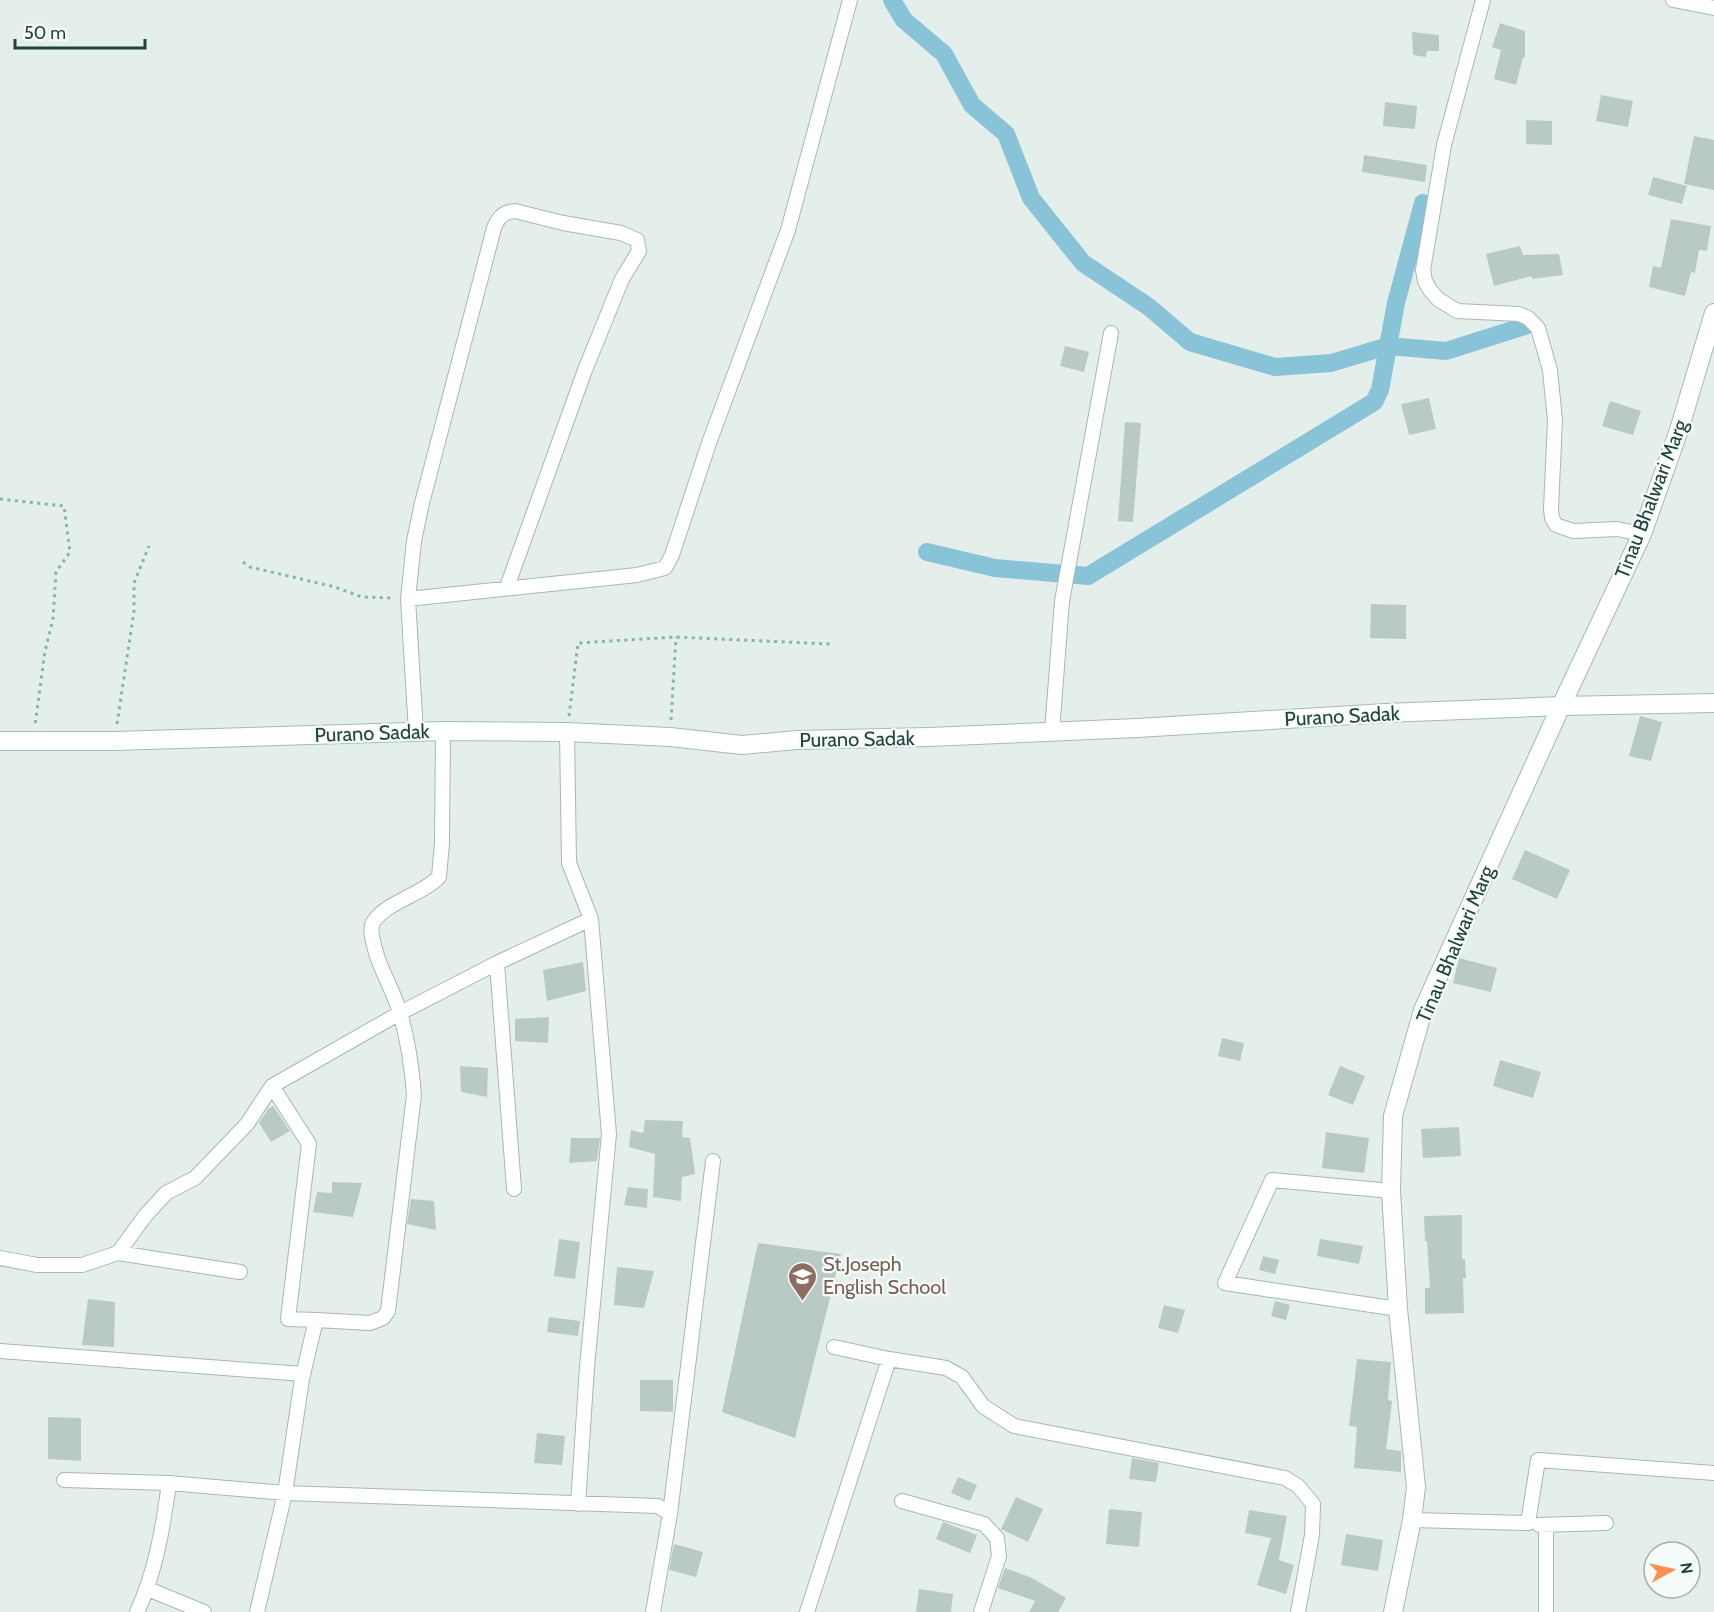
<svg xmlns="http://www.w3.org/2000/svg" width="1714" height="1612" font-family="Cabin,sans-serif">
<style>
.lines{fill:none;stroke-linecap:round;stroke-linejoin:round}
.canal{stroke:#88c3d8;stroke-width:18}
.building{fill:#b9cac5}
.minor-casing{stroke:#a6b8b3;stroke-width:16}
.tertiary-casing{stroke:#a6b8b3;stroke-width:20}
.secondary-casing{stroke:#a1bcb5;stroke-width:20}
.path{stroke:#82b5ab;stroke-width:3;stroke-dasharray:3 4.5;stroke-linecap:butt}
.minor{stroke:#fff;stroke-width:14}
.tertiary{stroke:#fff;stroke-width:18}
.secondary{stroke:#fff;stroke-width:18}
.labels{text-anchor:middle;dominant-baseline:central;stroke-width:4.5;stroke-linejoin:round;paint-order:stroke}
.street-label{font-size:20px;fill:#21433d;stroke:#f5fbf9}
.education-label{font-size:20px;fill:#785e54;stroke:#f5fbf9;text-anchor:start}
</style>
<rect width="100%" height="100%" fill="#e4efeb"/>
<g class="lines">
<!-- canal -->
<path class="canal" d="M 892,0 L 904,20 L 944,54 L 972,105 L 1006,134 L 1031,198 L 1083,263 L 1149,307 L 1190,342 L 1275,367 L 1331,363 L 1388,346 L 1446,351 L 1525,326
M 927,552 L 995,568 L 1088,576 L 1374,402 L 1380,390 L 1396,303 L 1423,203"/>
</g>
<!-- building -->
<path class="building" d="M 1500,23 L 1525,31 L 1525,58 L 1523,57 L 1516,85 L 1494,79 L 1501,50 L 1492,47 Z
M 1412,32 L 1439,35 L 1439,51 L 1427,51 L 1426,57 L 1413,55 Z
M 1601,95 L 1633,101 L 1628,127 L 1596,121 Z
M 1385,102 L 1417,106 L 1415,129 L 1383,126 Z
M 1526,120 L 1552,121 L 1552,145 L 1526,144 Z
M 1694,136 L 1714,140 L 1714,190 L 1684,184 Z
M 1364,155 L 1427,165 L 1425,182 L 1362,172 Z
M 1653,177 L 1687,186 L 1682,204 L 1648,195 Z
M 1671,219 L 1711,226 L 1707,251 L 1699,250 L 1695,273 L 1691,272 L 1685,296 L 1649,287 L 1653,266 L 1661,268 Z
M 1520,246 L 1523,255 L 1559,254 L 1563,275 L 1532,279 L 1532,276 L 1494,286 L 1486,254 Z
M 1065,346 L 1089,352 L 1084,372 L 1060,366 Z
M 1429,398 L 1436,429 L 1409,435 L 1401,404 Z
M 1610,401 L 1641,411 L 1633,435 L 1602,426 Z
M 1125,422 L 1141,423 L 1133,522 L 1118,521 Z
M 1371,604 L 1406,605 L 1406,639 L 1370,638 Z
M 1640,716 L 1662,722 L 1651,761 L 1629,756 Z
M 1525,850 L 1570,870 L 1557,899 L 1512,879 Z
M 1459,958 L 1497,968 L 1491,992 L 1453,983 Z
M 583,962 L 586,991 L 547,1001 L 543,970 Z
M 549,1017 L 548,1043 L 515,1041 L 515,1019 Z
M 1222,1038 L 1244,1043 L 1240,1061 L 1218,1056 Z
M 1500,1060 L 1541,1072 L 1533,1098 L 1493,1086 Z
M 460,1066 L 488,1068 L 487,1097 L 461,1092 Z
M 1340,1066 L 1365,1076 L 1353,1105 L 1328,1095 Z
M 273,1106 L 290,1131 L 271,1142 L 259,1123 L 268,1109 Z
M 645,1120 L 683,1121 L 682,1137 L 690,1138 L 695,1174 L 682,1177 L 681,1201 L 653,1197 L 655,1154 L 629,1147 L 631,1130 L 643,1133 Z
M 1459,1127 L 1461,1156 L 1423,1158 L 1421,1129 Z
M 1326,1132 L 1369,1138 L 1364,1173 L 1322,1168 Z
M 571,1138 L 600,1138 L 597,1161 L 569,1163 Z
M 332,1182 L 362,1183 L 353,1217 L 313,1212 L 317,1192 L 332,1193 Z
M 628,1187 L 648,1189 L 647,1208 L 624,1205 Z
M 411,1199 L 434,1201 L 436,1230 L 407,1224 Z
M 1462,1215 L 1462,1259 L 1465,1259 L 1466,1278 L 1463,1278 L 1464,1313 L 1425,1314 L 1425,1288 L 1430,1288 L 1427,1241 L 1425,1241 L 1424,1216 Z
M 559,1239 L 580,1242 L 575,1279 L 554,1276 Z
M 1320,1239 L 1363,1246 L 1359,1264 L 1317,1256 Z
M 758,1243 L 841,1254 L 795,1438 L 722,1412 Z
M 1263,1256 L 1279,1260 L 1275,1274 L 1259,1270 Z
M 617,1267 L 654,1271 L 644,1308 L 614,1305 Z
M 88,1299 L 115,1302 L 114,1347 L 82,1345 Z
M 1275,1301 L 1290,1305 L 1286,1320 L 1271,1316 Z
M 1164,1305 L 1185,1310 L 1178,1333 L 1158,1328 Z
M 549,1317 L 580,1321 L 578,1336 L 547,1332 Z
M 1357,1359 L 1391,1362 L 1388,1400 L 1392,1401 L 1386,1449 L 1401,1451 L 1401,1472 L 1354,1468 L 1357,1427 L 1349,1426 Z
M 640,1380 L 673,1380 L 673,1412 L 640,1411 Z
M 48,1417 L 81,1418 L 81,1461 L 48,1459 Z
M 537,1433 L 565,1436 L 562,1465 L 534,1463 Z
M 1132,1458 L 1159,1463 L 1156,1482 L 1129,1479 Z
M 958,1477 L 977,1485 L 970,1501 L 951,1493 Z
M 1016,1497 L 1043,1509 L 1028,1542 L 1001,1529 Z
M 1109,1509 L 1142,1512 L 1139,1547 L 1106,1544 Z
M 1249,1510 L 1287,1516 L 1279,1560 L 1294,1565 L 1286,1594 L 1257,1585 L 1271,1538 L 1245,1533 Z
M 943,1522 L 977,1535 L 970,1553 L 936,1539 Z
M 1346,1534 L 1383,1540 L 1378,1571 L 1341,1565 Z
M 674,1544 L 703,1552 L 696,1577 L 669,1570 Z
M 1005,1568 L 1032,1578 L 1066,1598 L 1058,1612 L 1029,1612 L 1035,1601 L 998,1588 Z
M 919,1589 L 953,1594 L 951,1612 L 916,1612 Z"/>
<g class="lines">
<defs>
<path id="minor" d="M 1483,0 L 1444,145 L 1423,270 L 1425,281 L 1430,290 L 1438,299 L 1457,311 L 1519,314 L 1528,318 L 1538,328 L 1550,370 L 1555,420 L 1551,509 L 1552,518 L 1556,525 L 1573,531 L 1617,529 L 1642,534
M 1673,0 L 1714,8
M 408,599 L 637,575 L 665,568 L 672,555 L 709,443 L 788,230 L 850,0
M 416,732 L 408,599 L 414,541 L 422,503 L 494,228 C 498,218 503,212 515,211 L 563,223 L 621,233 L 637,240 L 639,251 L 622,279 L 585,370 L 507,587
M 567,732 L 569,863 L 591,919 L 609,1134 L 587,1367 L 578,1504
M 1052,732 L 1062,601 L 1111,333
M 497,963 L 514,1189
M 272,1086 L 309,1144 L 288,1319 L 316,1320
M 1391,1191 L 1272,1180 L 1225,1283 L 1398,1309
M 118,1253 L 240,1272
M 0,1258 L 37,1265 L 82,1265 L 118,1253 L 145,1216 L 166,1193 L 195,1178 L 247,1124 L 272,1086 L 400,1013 L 497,963 L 591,919
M 834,1347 L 889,1359 L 946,1368 L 962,1377 L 983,1406 L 1014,1426 L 1285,1478 L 1298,1486 L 1313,1504 L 1312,1535 L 1298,1612
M 0,1351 L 303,1374
M 64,1480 L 169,1483
M 902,1501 L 984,1524 L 997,1538 L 999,1556 L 981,1612
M 670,1514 L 713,1161
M 1412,1520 L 1528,1523 L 1538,1460 L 1714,1473
M 1539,1525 L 1606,1523
M 148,1589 L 204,1612
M 137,1612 C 156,1571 163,1527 169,1483 L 285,1493 L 658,1506 L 670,1514 L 653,1612
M 257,1612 L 285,1493 L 302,1379 L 316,1320 L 370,1323 L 383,1318 L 388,1311 L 414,1095 C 412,1068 408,1040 400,1013 C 394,992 382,973 376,953 C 374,944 368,929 374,921 C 387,902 423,894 439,877 L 442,843 L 443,731
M 807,1612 L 889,1359
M 1546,1612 L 1546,1526"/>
<path id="tertiary" d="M 1393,1612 L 1412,1520 L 1416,1487 L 1398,1309 L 1391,1191 L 1393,1116 L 1423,1010 L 1561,706 L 1642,534 L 1679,430 L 1714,313"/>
<path id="secondary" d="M 0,741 L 114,741 L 443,731 L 567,732 L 670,737 L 742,745 L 797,740 L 929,737 L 1137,728 L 1386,713 L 1561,706 L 1714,703"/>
</defs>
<!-- minor casing -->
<use href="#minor" class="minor-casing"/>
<!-- tertiary casing -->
<use href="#tertiary" class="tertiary-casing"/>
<!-- secondary casing -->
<use href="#secondary" class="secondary-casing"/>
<!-- path -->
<path class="path" d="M 0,499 L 64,506 L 70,552 L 56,572 L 53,619 L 45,651 L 35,725
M 243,562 L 250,567 L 335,587 L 362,597 L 394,598
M 569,716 L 578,643 L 676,637 L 830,644
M 671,720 L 676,637
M 117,724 L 134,611 L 134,583 L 149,546"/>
<!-- minor -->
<use href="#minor" class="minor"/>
<!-- tertiary -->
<use href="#tertiary" class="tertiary"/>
<!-- secondary -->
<use href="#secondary" class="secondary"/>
</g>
<!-- icons -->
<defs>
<symbol id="school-pin" viewBox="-11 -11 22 30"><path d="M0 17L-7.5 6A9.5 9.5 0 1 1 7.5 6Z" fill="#8d6e63" stroke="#f5fbf9"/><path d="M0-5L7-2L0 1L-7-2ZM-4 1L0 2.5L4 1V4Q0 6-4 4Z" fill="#fff"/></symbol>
</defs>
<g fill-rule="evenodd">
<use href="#school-pin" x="786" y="1260" width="33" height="45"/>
</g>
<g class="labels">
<!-- street labels -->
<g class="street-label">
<text transform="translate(1651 499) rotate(-69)">Tinau Bhalwari Marg</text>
<text transform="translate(1342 716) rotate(-3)">Purano Sadak</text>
<text transform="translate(372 733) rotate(-2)">Purano Sadak</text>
<text transform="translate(857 739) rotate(-1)">Purano Sadak</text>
<text transform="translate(1455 944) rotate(-67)">Tinau Bhalwari Marg</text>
</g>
<!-- education labels -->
<g class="education-label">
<text x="823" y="1264">St.Joseph<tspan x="823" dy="23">English School</tspan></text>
</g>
</g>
<!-- north arrow -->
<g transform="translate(1672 1570) rotate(82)"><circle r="28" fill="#f5fbf9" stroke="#a0b1ae" stroke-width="1.5"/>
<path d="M0-4.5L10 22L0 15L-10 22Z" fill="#fe9053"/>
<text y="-9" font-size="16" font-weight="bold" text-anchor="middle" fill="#21433d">N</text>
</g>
<!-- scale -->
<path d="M15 39v9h130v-9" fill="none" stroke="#21433d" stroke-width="3"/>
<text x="24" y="39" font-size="18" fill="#21433d" stroke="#f5fbf9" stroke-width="4.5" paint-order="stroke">50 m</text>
</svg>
